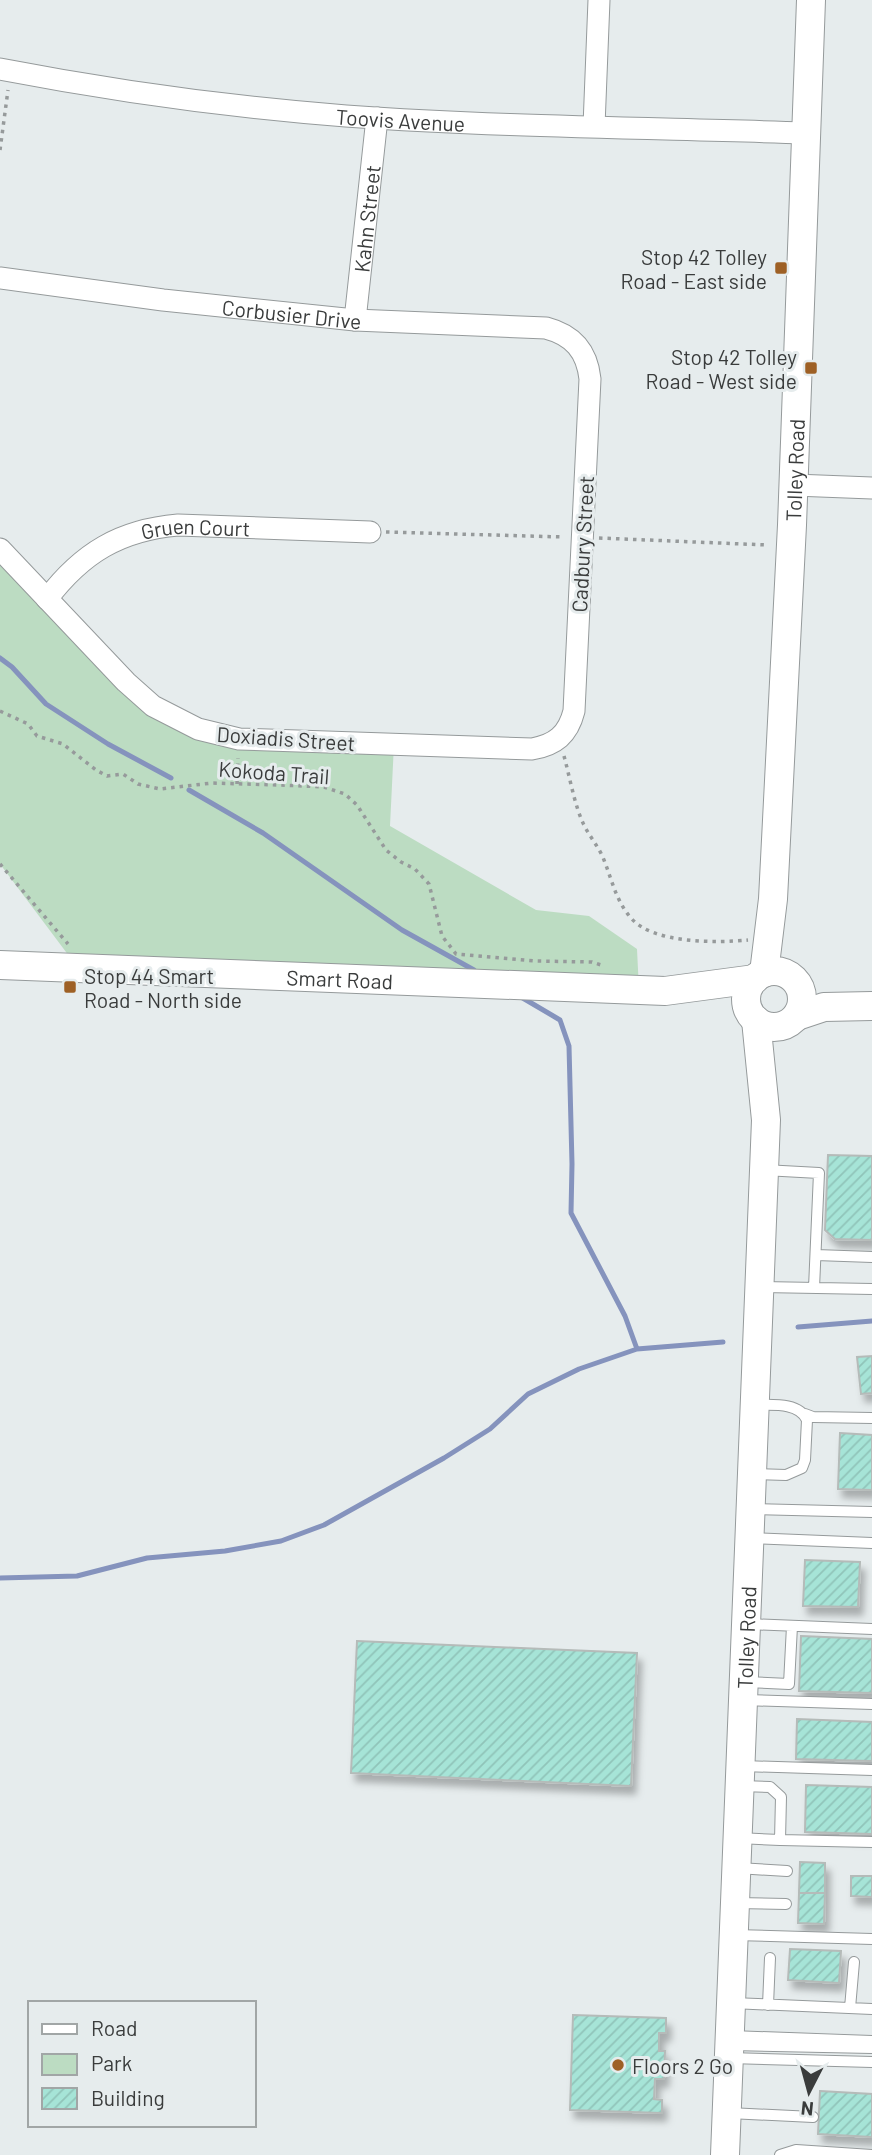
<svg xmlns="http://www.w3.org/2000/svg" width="872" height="2155" font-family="Barlow,sans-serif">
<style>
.green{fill:#bcdcc2}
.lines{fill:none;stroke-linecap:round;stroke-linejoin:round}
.stream{stroke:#8593bd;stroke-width:5}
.building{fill:url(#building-hatch);stroke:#b5bbb9;stroke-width:2;filter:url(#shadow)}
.service-casing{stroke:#959a9b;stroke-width:12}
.minor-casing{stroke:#959a9b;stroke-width:23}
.secondary-casing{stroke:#959a9b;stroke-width:30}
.path{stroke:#969a9b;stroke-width:3.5;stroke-dasharray:3.5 5;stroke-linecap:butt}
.service{stroke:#fff;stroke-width:10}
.minor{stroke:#fff;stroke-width:21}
.secondary{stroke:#fff;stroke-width:28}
.poi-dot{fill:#9e6025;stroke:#e6eced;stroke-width:2.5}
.labels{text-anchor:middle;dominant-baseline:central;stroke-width:6;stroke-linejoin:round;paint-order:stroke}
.street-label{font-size:21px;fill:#3a3c3c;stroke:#e6eced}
.poi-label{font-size:21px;fill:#3a3c3c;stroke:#e6eced;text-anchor:end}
</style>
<defs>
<pattern id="building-hatch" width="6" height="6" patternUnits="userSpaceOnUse" patternTransform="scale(1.75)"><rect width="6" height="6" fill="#a6e4d7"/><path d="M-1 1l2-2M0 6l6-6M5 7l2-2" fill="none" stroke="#90c4b9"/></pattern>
<filter id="shadow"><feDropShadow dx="4.5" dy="8" stdDeviation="3.5" flood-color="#0004"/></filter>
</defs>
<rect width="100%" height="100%" fill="#e6eced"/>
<!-- green -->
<path class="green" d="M 0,549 L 137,692 L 212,733 L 394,744 L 390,826 L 536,910 L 589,916 L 637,949 L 639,990 L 78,968 L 0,864 Z"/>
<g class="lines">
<!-- stream -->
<path class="stream" d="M 0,658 L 12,667 L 46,704 L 108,744 L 171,778
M 189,790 L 263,833 L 402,930 L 474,970
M 521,997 L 560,1020 L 569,1046 L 572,1164 L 571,1213 L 625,1316 L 637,1349
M 798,1327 L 872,1321
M 0,1578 L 77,1576 L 147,1558 L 225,1551 L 281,1541 L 324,1525 L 444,1458 L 490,1429 L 528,1394 L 579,1369 L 637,1349 L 723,1342"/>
</g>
<!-- building -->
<path class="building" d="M 828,1155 L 872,1156 L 872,1240 L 835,1239 L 825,1230 Z
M 872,1356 L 872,1393 L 861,1394 L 857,1357 Z
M 840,1433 L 872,1435 L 872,1490 L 838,1489 Z
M 805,1560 L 860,1562 L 858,1607 L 803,1606 Z
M 801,1636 L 872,1639 L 872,1693 L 799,1691 Z
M 357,1641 L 637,1653 L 631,1786 L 351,1773 Z
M 797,1719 L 872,1722 L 872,1761 L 796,1759 Z
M 806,1785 L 872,1787 L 872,1834 L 805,1832 Z
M 800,1862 L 825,1863 L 825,1893 L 799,1893 Z
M 851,1876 L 872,1876 L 872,1897 L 851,1896 Z
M 799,1893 L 825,1893 L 824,1924 L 798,1923 Z
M 790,1949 L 841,1951 L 839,1983 L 788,1980 Z
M 573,2015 L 666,2018 L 666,2033 L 659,2033 L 659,2051 L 665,2051 L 664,2079 L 655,2079 L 654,2099 L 662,2100 L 662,2113 L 570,2110 Z
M 820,2091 L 872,2094 L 872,2137 L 818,2134 Z"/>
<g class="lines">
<defs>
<path id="service" d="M 764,1170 L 819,1173 L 814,1288
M 816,1255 L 872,1257
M 760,1287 L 872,1289
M 805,1414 L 813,1417 L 872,1418
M 755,1474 L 786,1475 L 802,1468 L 805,1460 L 807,1420 C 799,1402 772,1405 755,1405
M 751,1509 L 872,1512
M 750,1538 L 872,1543
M 747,1624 L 872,1629
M 745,1682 L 789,1684 L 792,1626
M 744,1700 L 872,1704
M 742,1766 L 872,1770
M 738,1838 L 780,1840 L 781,1797 L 770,1787 L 740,1786
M 780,1840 L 872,1842
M 737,1868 L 787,1871
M 736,1903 L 786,1904
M 734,1935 L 872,1939
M 732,2003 L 872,2009
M 768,2005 L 770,1958
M 850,2008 L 854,1962
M 731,2036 L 872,2041
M 732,2045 L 872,2048
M 729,2058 L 872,2062
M 729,2113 L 813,2117
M 780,2155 L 796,2150 L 872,2155"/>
<g id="minor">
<path id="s1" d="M 0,69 C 114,91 230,107 346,116 C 499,127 653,128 806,133"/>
<path d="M 594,126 L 599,0"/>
<path id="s2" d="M 0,278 L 163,300 L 355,320 L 546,328 C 573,335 587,351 590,379 L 574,711 C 568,735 555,745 532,749 L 239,739 L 198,729 L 153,706 L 126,682 L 0,549"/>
<path id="s3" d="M 355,320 L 377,118"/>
<path d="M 794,485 L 872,488"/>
<path id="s4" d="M 47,599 C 82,553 120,530 178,525 L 370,532"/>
</g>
<g id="secondary">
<path id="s5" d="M 0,965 L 665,991 L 755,979"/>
<circle cx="774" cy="999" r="28"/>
<path id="s6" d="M 764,973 L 773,899 L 792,525 L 811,0"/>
<path d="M 797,1016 L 824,1007 L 872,1006"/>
<path id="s7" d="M 725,2155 L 766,1120 L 756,1020"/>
</g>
</defs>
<!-- service casing -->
<use href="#service" class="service-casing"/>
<!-- minor casing -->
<use href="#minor" class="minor-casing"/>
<!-- secondary casing -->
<use href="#secondary" class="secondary-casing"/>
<!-- path -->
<path class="path" d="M 0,150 L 8,90
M 386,532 L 564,537
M 599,538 L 767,545
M 0,711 L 28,724 L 37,736 L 63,744 L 96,770 L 107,776 L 123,774 L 138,784 L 160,789 L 212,783 L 280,785 L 324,787 L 345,794 L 357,805 L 386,850 L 401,862 L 415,869 L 429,884 L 442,936 L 456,954 L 535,961 L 592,962 L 601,965
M 564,756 C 570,778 574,803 583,823 C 589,836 599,847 604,860 C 612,880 616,901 631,918 C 653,944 717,943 748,940
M 237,784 L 238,758
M 0,864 L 68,944"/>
<!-- service -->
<use href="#service" class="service"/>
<!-- minor -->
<use href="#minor" class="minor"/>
<!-- secondary -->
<use href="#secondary" class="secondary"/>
</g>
<!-- markers -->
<g class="poi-dot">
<rect x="774" y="261" width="14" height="14" rx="3.5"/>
<rect x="804" y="361" width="14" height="14" rx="3.5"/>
<rect x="63" y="980" width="14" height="14" rx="3.5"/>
<circle cx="618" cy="2065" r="7"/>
</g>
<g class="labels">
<!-- street labels -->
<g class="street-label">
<text stroke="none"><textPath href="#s1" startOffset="404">Toovis Avenue</textPath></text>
<text stroke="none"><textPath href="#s3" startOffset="102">Kahn Street</textPath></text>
<text stroke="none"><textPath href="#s2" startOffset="294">Corbusier Drive</textPath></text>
<text stroke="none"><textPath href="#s6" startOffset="504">Tolley Road</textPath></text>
<text stroke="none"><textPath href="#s4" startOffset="173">Gruen Court</textPath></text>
<text transform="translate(582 544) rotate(-87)">Cadbury Street</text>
<text transform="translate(286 738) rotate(4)">Doxiadis Street</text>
<text transform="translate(274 772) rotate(4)">Kokoda Trail</text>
<text stroke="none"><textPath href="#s5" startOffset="340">Smart Road</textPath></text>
<text stroke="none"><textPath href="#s7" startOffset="518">Tolley Road</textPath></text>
</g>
<!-- poi labels -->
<g class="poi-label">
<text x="767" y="256">Stop 42 Tolley<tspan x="767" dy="24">Road - East side</tspan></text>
<text x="797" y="356">Stop 42 Tolley<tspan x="797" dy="24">Road - West side</tspan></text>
<text x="84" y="975" text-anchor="start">Stop 44 Smart<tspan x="84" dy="24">Road - North side</tspan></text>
<text x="632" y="2065" text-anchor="start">Floors 2 Go</text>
</g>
</g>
<!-- legend -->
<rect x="28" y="2001" width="228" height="126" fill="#e6eced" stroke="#a1a6a6" stroke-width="2"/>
<rect x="42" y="2024" width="35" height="10" fill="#ffffff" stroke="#a1a6a6" stroke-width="2"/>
<text x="91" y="2036" font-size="21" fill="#3a3c3c">Road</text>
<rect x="42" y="2054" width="35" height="21" fill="#bcdcc2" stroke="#a1a6a6" stroke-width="2"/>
<text x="91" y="2071" font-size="21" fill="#3a3c3c">Park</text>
<rect x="42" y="2088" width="35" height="21" fill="url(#building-hatch)" stroke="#a1a6a6" stroke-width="2"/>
<text x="91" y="2106" font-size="21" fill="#3a3c3c">Building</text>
<!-- north arrow -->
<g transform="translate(809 2092) rotate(186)" stroke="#e6eced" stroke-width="5" paint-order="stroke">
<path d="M0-5L12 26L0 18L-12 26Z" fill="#3a3c3c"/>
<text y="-10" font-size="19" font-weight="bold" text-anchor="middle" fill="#3a3c3c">N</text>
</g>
</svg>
